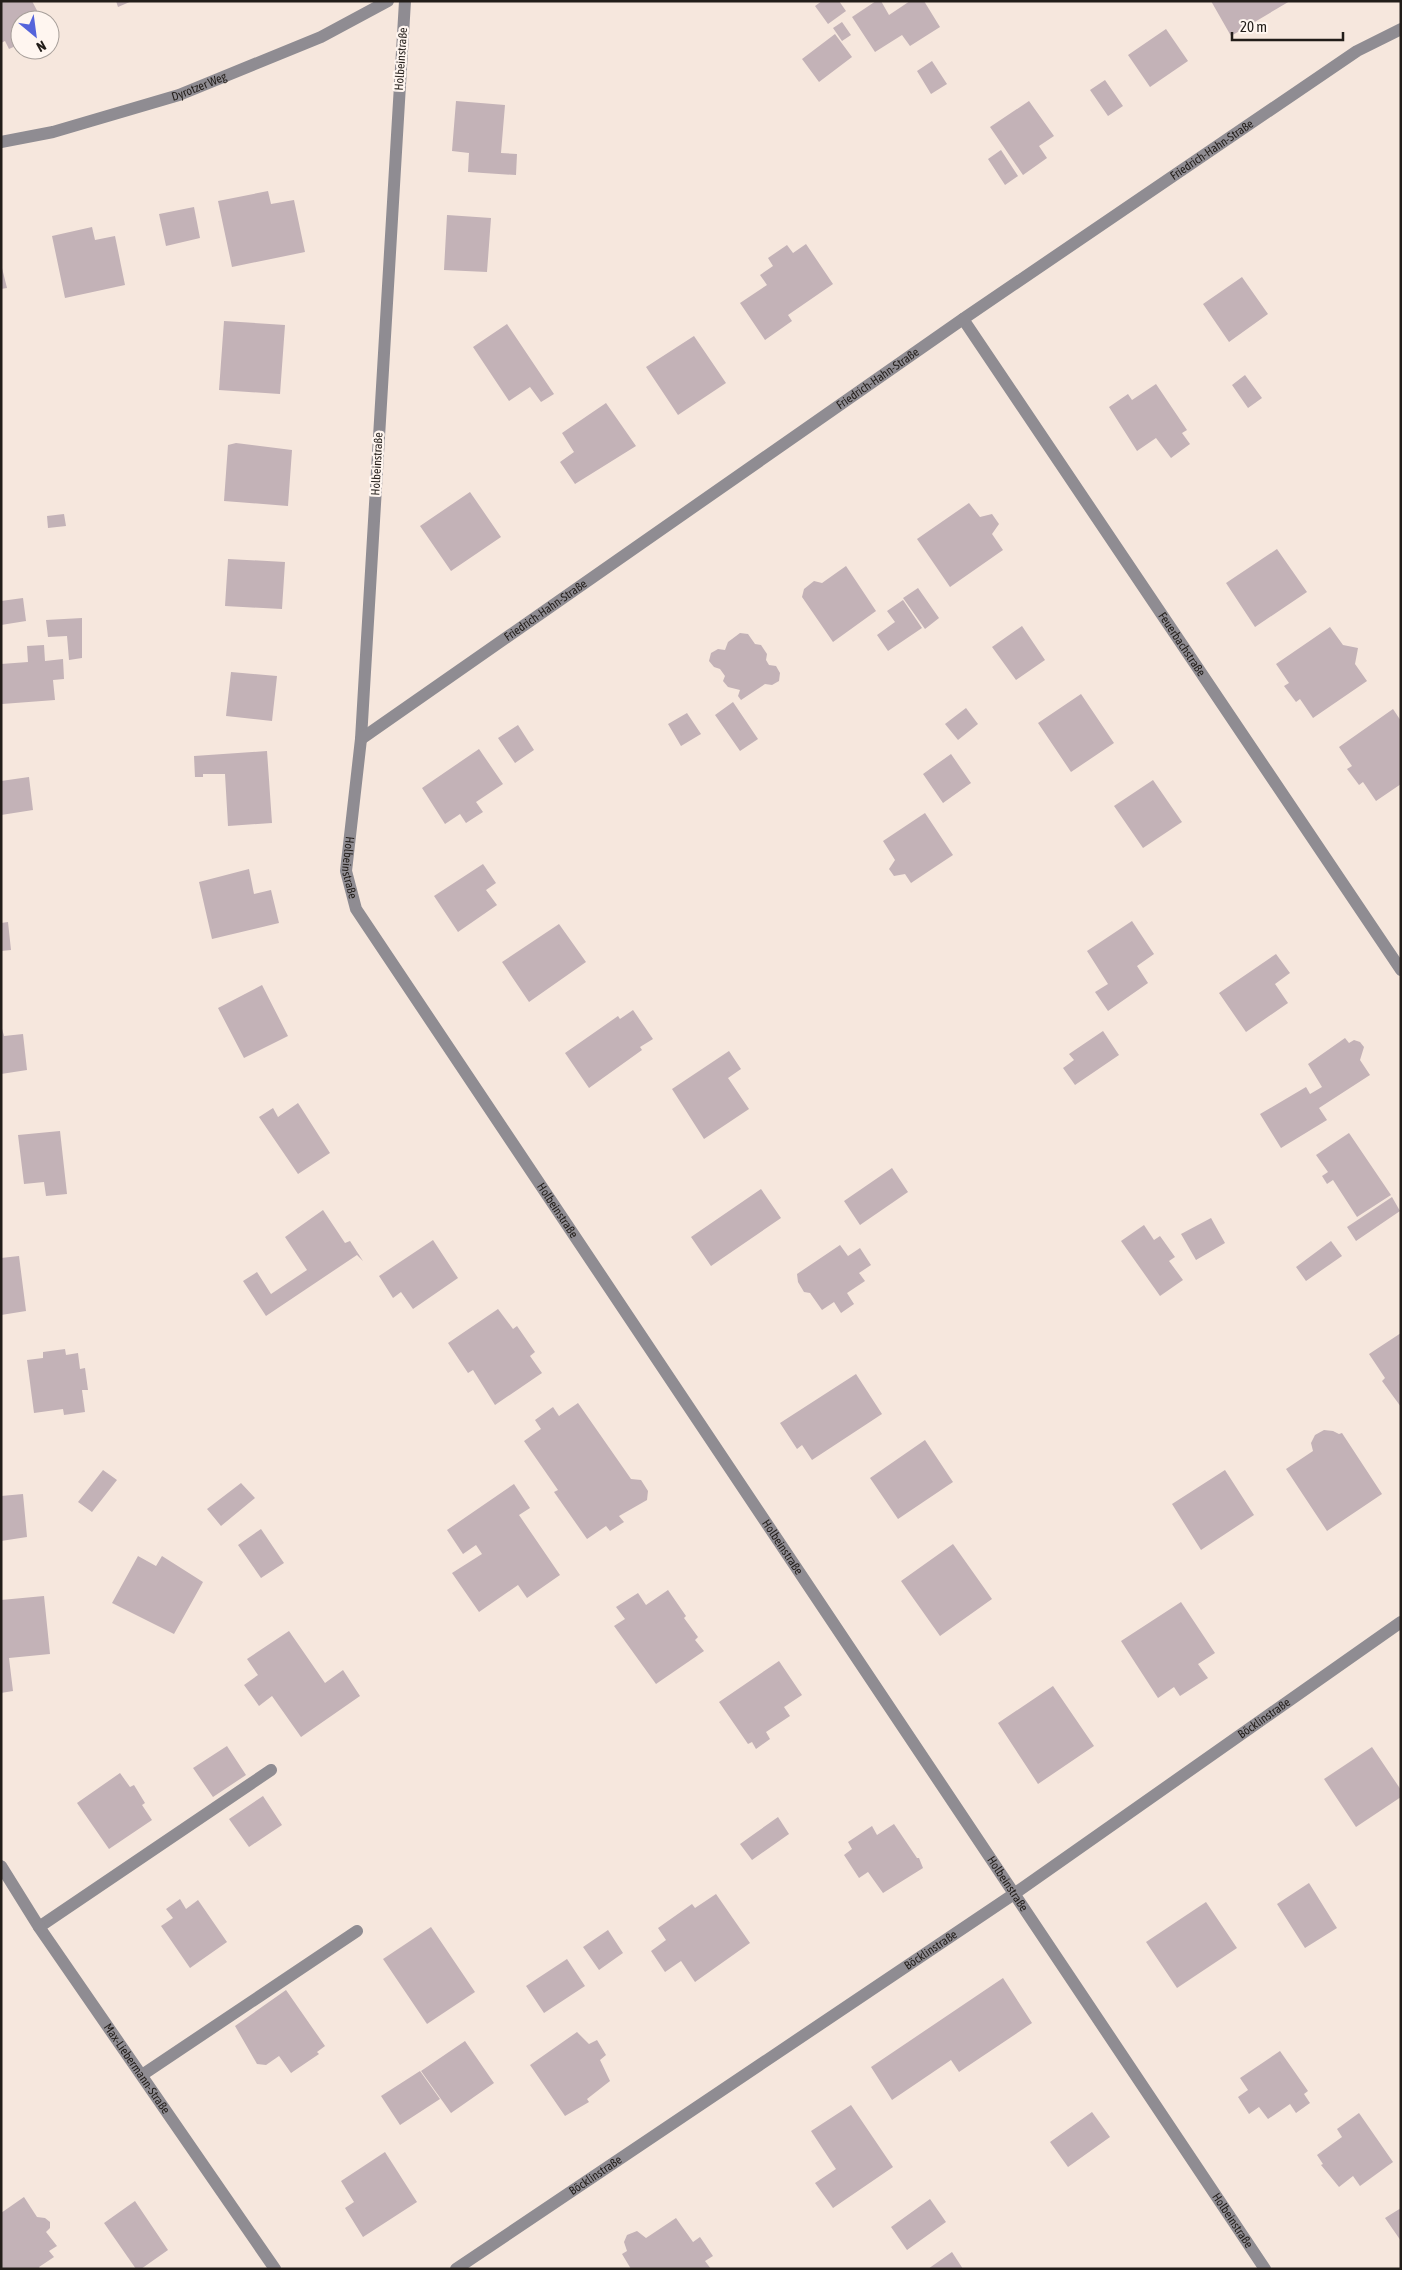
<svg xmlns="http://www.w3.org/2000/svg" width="1402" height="2270" font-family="'Asap Condensed',sans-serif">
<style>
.building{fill:#c3b2b7}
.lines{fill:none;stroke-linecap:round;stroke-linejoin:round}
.service{stroke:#8f8c92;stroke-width:12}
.minor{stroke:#8f8c92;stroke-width:12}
.tertiary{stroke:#8f8c92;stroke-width:12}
.labels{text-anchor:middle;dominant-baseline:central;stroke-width:4.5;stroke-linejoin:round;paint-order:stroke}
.street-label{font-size:12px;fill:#221d19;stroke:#fff6f0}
</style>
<rect width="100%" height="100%" fill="#f6e7dd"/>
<!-- building -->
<path class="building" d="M 1,1 L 32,1 L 42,20 L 20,20 L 20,44 L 9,49 L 5,41 L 1,43 Z
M 116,1 L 132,1 L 118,7 Z
M 822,1 L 839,1 L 846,11 L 828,24 L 815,6 Z
M 876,1 L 881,1 L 889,15 L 910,1 L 924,1 L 940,27 L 910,46 L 902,35 L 875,52 L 852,17 Z
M 1211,1 L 1290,1 L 1231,36 Z
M 842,22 L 851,35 L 842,41 L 833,28 Z
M 1166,29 L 1188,61 L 1150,87 L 1128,55 Z
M 835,34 L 852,57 L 819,82 L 802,59 Z
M 932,61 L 947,84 L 931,94 L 917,71 Z
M 1105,80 L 1123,106 L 1108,116 L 1090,90 Z
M 456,101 L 505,105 L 501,153 L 517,154 L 516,175 L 468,172 L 469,153 L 452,151 Z
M 1029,101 L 1054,136 L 1039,146 L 1047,158 L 1023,175 L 990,127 Z
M 1001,150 L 1018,176 L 1005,185 L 988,159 Z
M 268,191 L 271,204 L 294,200 L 305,252 L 232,267 L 218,201 Z
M 194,207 L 200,238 L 166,246 L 159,214 Z
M 447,215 L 491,218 L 487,272 L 444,270 Z
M 92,227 L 95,240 L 115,236 L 125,285 L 65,298 L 52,236 Z
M 806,244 L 833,284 L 788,315 L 792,321 L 765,340 L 740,303 L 767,285 L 760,275 L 773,266 L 768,258 L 787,245 L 793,253 Z
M 1,264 L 7,288 L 1,289 Z
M 1242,277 L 1268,314 L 1229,342 L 1203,304 Z
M 224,321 L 285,325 L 280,394 L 219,390 Z
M 507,324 L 554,394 L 541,402 L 530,387 L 509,401 L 473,347 Z
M 694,336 L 726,383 L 678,415 L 646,367 Z
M 1245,375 L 1262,398 L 1248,408 L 1232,385 Z
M 1156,384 L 1187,430 L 1182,433 L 1190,444 L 1171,458 L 1156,438 L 1137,451 L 1109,407 L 1128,394 L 1132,400 Z
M 606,403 L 636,446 L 575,484 L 560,462 L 574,452 L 562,433 Z
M 236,443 L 292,450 L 288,506 L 224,501 L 228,445 Z
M 470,492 L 501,537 L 451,571 L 420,526 Z
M 969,503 L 980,517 L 992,514 L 999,524 L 992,534 L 1003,550 L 950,587 L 917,539 Z
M 64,514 L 66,526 L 48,528 L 47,516 Z
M 1277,549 L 1307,592 L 1255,627 L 1226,583 Z
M 228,559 L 285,562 L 282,609 L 225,606 Z
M 846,566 L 876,611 L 833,642 L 802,597 L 804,589 L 814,581 L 822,583 Z
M 918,588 L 939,618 L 925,629 L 903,598 Z
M 23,598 L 26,621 L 1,625 L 1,601 Z
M 903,600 L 922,628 L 888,651 L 877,635 L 895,622 L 887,611 Z
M 82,618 L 82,658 L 69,660 L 67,636 L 48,637 L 46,620 Z
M 1022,626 L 1045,660 L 1016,680 L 992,647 Z
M 1330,627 L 1343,645 L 1358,648 L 1355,664 L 1367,681 L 1313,718 L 1300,699 L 1296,702 L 1284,686 L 1289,683 L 1276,664 Z
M 740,633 L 748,634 L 755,644 L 761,645 L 767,654 L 766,660 L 769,665 L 776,666 L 780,673 L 779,681 L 772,685 L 765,684 L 741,700 L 738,696 L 740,690 L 728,687 L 723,681 L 725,676 L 720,669 L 714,667 L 709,661 L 711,653 L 718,649 L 725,650 L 728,642 Z
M 44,645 L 45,661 L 63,659 L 64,679 L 53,680 L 55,700 L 2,704 L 1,664 L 28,662 L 27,646 Z
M 231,672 L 277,676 L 272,721 L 226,716 Z
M 1081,694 L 1114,743 L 1071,772 L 1038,723 Z
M 733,702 L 758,739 L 740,751 L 715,715 Z
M 966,708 L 978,724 L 958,740 L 945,724 Z
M 1393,709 L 1401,721 L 1401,784 L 1376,801 L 1363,782 L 1359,785 L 1347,769 L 1352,766 L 1339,747 Z
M 687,713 L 701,734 L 681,746 L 668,724 Z
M 518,725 L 534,750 L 515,763 L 498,738 Z
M 479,749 L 503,784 L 476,802 L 483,812 L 466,823 L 460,814 L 445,824 L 422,788 Z
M 267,751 L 272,823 L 228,826 L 225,774 L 203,774 L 203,777 L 195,777 L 194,756 Z
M 951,754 L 971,783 L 943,803 L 923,774 Z
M 29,777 L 33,810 L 1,815 L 1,781 Z
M 1153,780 L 1182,822 L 1143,848 L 1114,806 Z
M 925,813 L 953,855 L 911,883 L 905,874 L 894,876 L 889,869 L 895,860 L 883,841 Z
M 483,864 L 496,883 L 486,890 L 497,905 L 458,932 L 434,896 Z
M 249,869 L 254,894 L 271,890 L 279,923 L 212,939 L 199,882 Z
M 1132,921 L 1154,954 L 1137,966 L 1148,983 L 1108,1011 L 1095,992 L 1108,984 L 1087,951 Z
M 8,922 L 11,950 L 1,951 L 1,923 Z
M 559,924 L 586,962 L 529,1002 L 502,962 Z
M 1276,954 L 1290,973 L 1275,984 L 1288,1003 L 1246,1032 L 1219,993 Z
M 262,985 L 288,1036 L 244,1058 L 218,1008 Z
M 633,1010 L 653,1039 L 640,1047 L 642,1050 L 589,1088 L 565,1053 L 618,1016 L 620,1019 Z
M 1,1025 L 4,1036 L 23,1034 L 27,1070 L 1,1074 Z
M 1103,1031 L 1119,1055 L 1075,1085 L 1063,1068 L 1074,1060 L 1069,1054 Z
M 1345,1038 L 1349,1043 L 1354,1040 L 1360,1042 L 1364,1047 L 1360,1060 L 1370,1075 L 1319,1108 L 1327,1120 L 1281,1148 L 1260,1114 L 1306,1087 L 1310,1094 L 1322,1087 L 1308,1064 Z
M 729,1051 L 741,1069 L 728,1078 L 749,1109 L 704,1139 L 672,1089 Z
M 298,1103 L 330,1153 L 298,1174 L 259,1117 L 273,1108 L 278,1117 Z
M 60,1131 L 67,1194 L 46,1196 L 44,1182 L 24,1184 L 18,1135 Z
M 1349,1133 L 1391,1195 L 1357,1217 L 1333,1180 L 1327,1184 L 1322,1176 L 1328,1172 L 1316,1155 Z
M 892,1168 L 908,1192 L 860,1225 L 844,1201 Z
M 761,1189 L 781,1218 L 711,1266 L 691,1237 Z
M 1392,1197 L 1400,1211 L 1356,1241 L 1347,1227 Z
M 323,1210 L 345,1243 L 350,1241 L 363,1261 L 357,1255 L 266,1316 L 243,1281 L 257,1272 L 271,1294 L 307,1270 L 285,1237 Z
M 1211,1218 L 1225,1243 L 1196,1260 L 1181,1234 Z
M 1144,1225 L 1154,1240 L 1160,1236 L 1175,1257 L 1169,1261 L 1183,1280 L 1160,1296 L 1121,1241 Z
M 433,1240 L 458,1278 L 413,1309 L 401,1292 L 393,1298 L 379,1276 Z
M 1331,1241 L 1342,1256 L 1306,1281 L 1296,1267 Z
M 840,1245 L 848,1256 L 860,1248 L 871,1265 L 859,1273 L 865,1281 L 847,1293 L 854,1304 L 841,1313 L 834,1302 L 822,1310 L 810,1293 L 804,1292 L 798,1282 L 797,1274 Z
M 19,1256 L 26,1311 L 1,1315 L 1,1258 Z
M 498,1309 L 513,1329 L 517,1326 L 535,1352 L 530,1356 L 542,1373 L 495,1405 L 473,1370 L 468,1373 L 448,1343 Z
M 1401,1333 L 1401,1407 L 1382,1381 L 1385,1378 L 1369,1354 Z
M 65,1349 L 66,1355 L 78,1353 L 80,1369 L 85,1368 L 88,1390 L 82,1390 L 85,1412 L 64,1415 L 63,1409 L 34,1413 L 27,1360 L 43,1358 L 43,1352 Z
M 856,1374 L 882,1414 L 812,1460 L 802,1445 L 797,1449 L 780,1423 Z
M 578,1403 L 631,1479 L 641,1480 L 648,1491 L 647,1500 L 619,1516 L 624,1522 L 610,1531 L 606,1526 L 587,1539 L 554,1492 L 558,1490 L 524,1441 L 541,1429 L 535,1420 L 553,1407 L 559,1416 Z
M 1324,1430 L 1333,1431 L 1339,1434 L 1342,1433 L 1382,1494 L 1327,1531 L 1286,1469 L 1313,1451 L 1311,1443 L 1315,1435 Z
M 925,1440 L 953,1482 L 898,1519 L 870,1478 Z
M 103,1470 L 117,1480 L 92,1512 L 78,1502 Z
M 1225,1470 L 1254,1515 L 1201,1550 L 1172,1504 Z
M 241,1483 L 255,1498 L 221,1526 L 207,1509 Z
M 514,1484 L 530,1508 L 519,1515 L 560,1575 L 527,1598 L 518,1585 L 479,1612 L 452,1573 L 482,1554 L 476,1545 L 463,1554 L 447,1530 Z
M 23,1494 L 27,1537 L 1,1541 L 1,1496 Z
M 261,1529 L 284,1563 L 261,1578 L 238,1545 Z
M 953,1544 L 992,1599 L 940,1636 L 901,1581 Z
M 138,1556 L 156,1566 L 162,1556 L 203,1582 L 174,1634 L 112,1603 Z
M 668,1590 L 686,1616 L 684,1618 L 698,1637 L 695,1640 L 704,1651 L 656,1684 L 614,1626 L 625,1619 L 616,1607 L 638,1593 L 646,1605 Z
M 44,1596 L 50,1654 L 9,1658 L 13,1691 L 1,1693 L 1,1600 Z
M 1181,1602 L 1215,1653 L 1198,1664 L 1208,1678 L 1180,1696 L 1174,1687 L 1158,1698 L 1121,1641 Z
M 289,1631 L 325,1683 L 343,1670 L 360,1696 L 301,1737 L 272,1696 L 259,1706 L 244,1685 L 258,1675 L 247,1659 Z
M 779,1661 L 802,1695 L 784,1707 L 790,1716 L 766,1732 L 770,1739 L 756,1749 L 752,1742 L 748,1744 L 719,1702 Z
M 1053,1686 L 1094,1746 L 1038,1784 L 998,1723 Z
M 227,1746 L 246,1775 L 213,1797 L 193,1768 Z
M 1372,1747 L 1401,1790 L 1401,1797 L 1356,1827 L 1324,1779 Z
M 120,1773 L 130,1787 L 134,1785 L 145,1803 L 142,1805 L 152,1820 L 109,1849 L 77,1803 Z
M 263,1796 L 282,1825 L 249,1847 L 229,1819 Z
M 778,1817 L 789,1834 L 752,1860 L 740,1844 Z
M 894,1824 L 917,1858 L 919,1858 L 923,1868 L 883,1893 L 868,1872 L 859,1878 L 844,1855 L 852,1849 L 848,1842 L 872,1826 L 877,1835 Z
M 1309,1883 L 1337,1928 L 1305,1948 L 1277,1904 Z
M 716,1894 L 750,1943 L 695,1982 L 681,1961 L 665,1972 L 651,1951 L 666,1940 L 658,1928 L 692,1904 L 695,1908 Z
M 180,1899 L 186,1909 L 198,1900 L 227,1942 L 190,1968 L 161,1926 L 173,1918 L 166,1909 Z
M 1206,1902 L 1237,1948 L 1177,1988 L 1146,1942 Z
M 431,1927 L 475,1992 L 427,2024 L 383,1959 Z
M 608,1930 L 623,1953 L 599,1970 L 583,1947 Z
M 567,1959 L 585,1986 L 544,2013 L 526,1986 Z
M 1003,1978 L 1032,2023 L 959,2072 L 951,2060 L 892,2100 L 871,2067 Z
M 286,1990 L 325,2046 L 317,2052 L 319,2054 L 291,2073 L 279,2056 L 266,2065 L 257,2064 L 235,2026 Z
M 577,2032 L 589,2044 L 597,2040 L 606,2055 L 600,2060 L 610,2081 L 587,2099 L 589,2102 L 565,2116 L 530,2065 Z
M 465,2041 L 494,2083 L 451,2113 L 421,2071 Z
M 1280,2051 L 1308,2091 L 1304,2094 L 1310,2103 L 1296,2113 L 1290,2104 L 1268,2119 L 1259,2107 L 1249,2114 L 1238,2097 L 1248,2090 L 1240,2078 Z
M 420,2071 L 440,2099 L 400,2125 L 381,2096 Z
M 851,2105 L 893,2167 L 833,2208 L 815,2183 L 836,2169 L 811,2131 Z
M 1092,2112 L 1110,2137 L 1068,2167 L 1050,2142 Z
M 1359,2113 L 1393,2162 L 1360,2186 L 1353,2176 L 1339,2187 L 1321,2165 L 1323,2164 L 1317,2155 L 1342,2137 L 1337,2129 Z
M 385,2152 L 417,2202 L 363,2237 L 345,2208 L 354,2202 L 341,2181 Z
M 24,2197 L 37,2217 L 45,2218 L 50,2222 L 50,2228 L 46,2232 L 57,2246 L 49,2251 L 54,2257 L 39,2267 L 40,2269 L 1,2269 L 1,2213 Z
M 930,2199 L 946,2222 L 907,2250 L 891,2227 Z
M 135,2201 L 168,2250 L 141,2269 L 136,2269 L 104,2223 Z
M 1401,2208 L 1401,2241 L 1385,2218 Z
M 676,2218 L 693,2242 L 700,2237 L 713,2256 L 705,2261 L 711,2269 L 631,2269 L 622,2254 L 627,2251 L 624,2242 L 627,2235 L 637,2231 L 646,2238 Z
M 952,2252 L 963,2269 L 928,2269 Z"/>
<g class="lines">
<!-- service -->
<path class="service" d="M 39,1927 L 271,1770
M 142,2075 L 357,1931"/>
<!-- minor -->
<g class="minor">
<path id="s1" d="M 405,1 L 361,739 L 346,871 L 356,909 L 1265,2269"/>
<path id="s2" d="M 963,319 L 1401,970"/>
<path id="s3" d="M 361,739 L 963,319 L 1357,51 L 1401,29"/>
<path id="s4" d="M 1,1866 L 39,1927 L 275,2269"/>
<path id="s5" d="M 456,2269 L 1014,1894 L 1401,1622"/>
</g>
<!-- tertiary -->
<path class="tertiary" id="s6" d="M 1,142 L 53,132 L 179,95 L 321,37 L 388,1"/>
</g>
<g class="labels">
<!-- street labels -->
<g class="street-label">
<text transform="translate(401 59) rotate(-86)">Holbeinstraße</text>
<text stroke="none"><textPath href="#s6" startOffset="206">Dyrotzer Weg</textPath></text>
<text stroke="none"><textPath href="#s3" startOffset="1035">Friedrich-Hahn-Straße</textPath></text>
<text stroke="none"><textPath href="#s3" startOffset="630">Friedrich-Hahn-Straße</textPath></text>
<text transform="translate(377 464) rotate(-87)">Holbeinstraße</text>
<text stroke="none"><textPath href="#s3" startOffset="225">Friedrich-Hahn-Straße</textPath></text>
<text stroke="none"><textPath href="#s2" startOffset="392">Feuerbachstraße</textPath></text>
<text stroke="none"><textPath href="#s1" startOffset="869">Holbeinstraße</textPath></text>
<text stroke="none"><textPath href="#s1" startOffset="1274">Holbeinstraße</textPath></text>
<text stroke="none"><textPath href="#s1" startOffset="1679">Holbeinstraße</textPath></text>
<text stroke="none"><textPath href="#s5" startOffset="978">Böcklinstraße</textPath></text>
<text stroke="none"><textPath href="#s1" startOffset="2084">Holbeinstraße</textPath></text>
<text stroke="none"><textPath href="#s5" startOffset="572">Böcklinstraße</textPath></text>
<text stroke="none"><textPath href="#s4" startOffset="244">Max-Liebermann-Straße</textPath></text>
<text stroke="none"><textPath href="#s5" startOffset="168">Böcklinstraße</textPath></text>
<text stroke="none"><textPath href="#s1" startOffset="2489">Holbeinstraße</textPath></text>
</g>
</g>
<!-- border -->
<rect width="1402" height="2270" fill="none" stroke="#221d19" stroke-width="5"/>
<!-- north arrow -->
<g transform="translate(35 35) rotate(151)"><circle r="24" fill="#fff6f0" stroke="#a79f9a"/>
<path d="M0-4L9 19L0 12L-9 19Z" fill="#5564db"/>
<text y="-8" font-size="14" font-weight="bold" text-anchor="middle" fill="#221d19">N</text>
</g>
<!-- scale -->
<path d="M1232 32v8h111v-8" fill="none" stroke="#221d19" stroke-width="2.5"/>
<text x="1240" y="32" font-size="15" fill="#221d19" stroke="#fff6f0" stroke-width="4" paint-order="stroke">20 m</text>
</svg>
